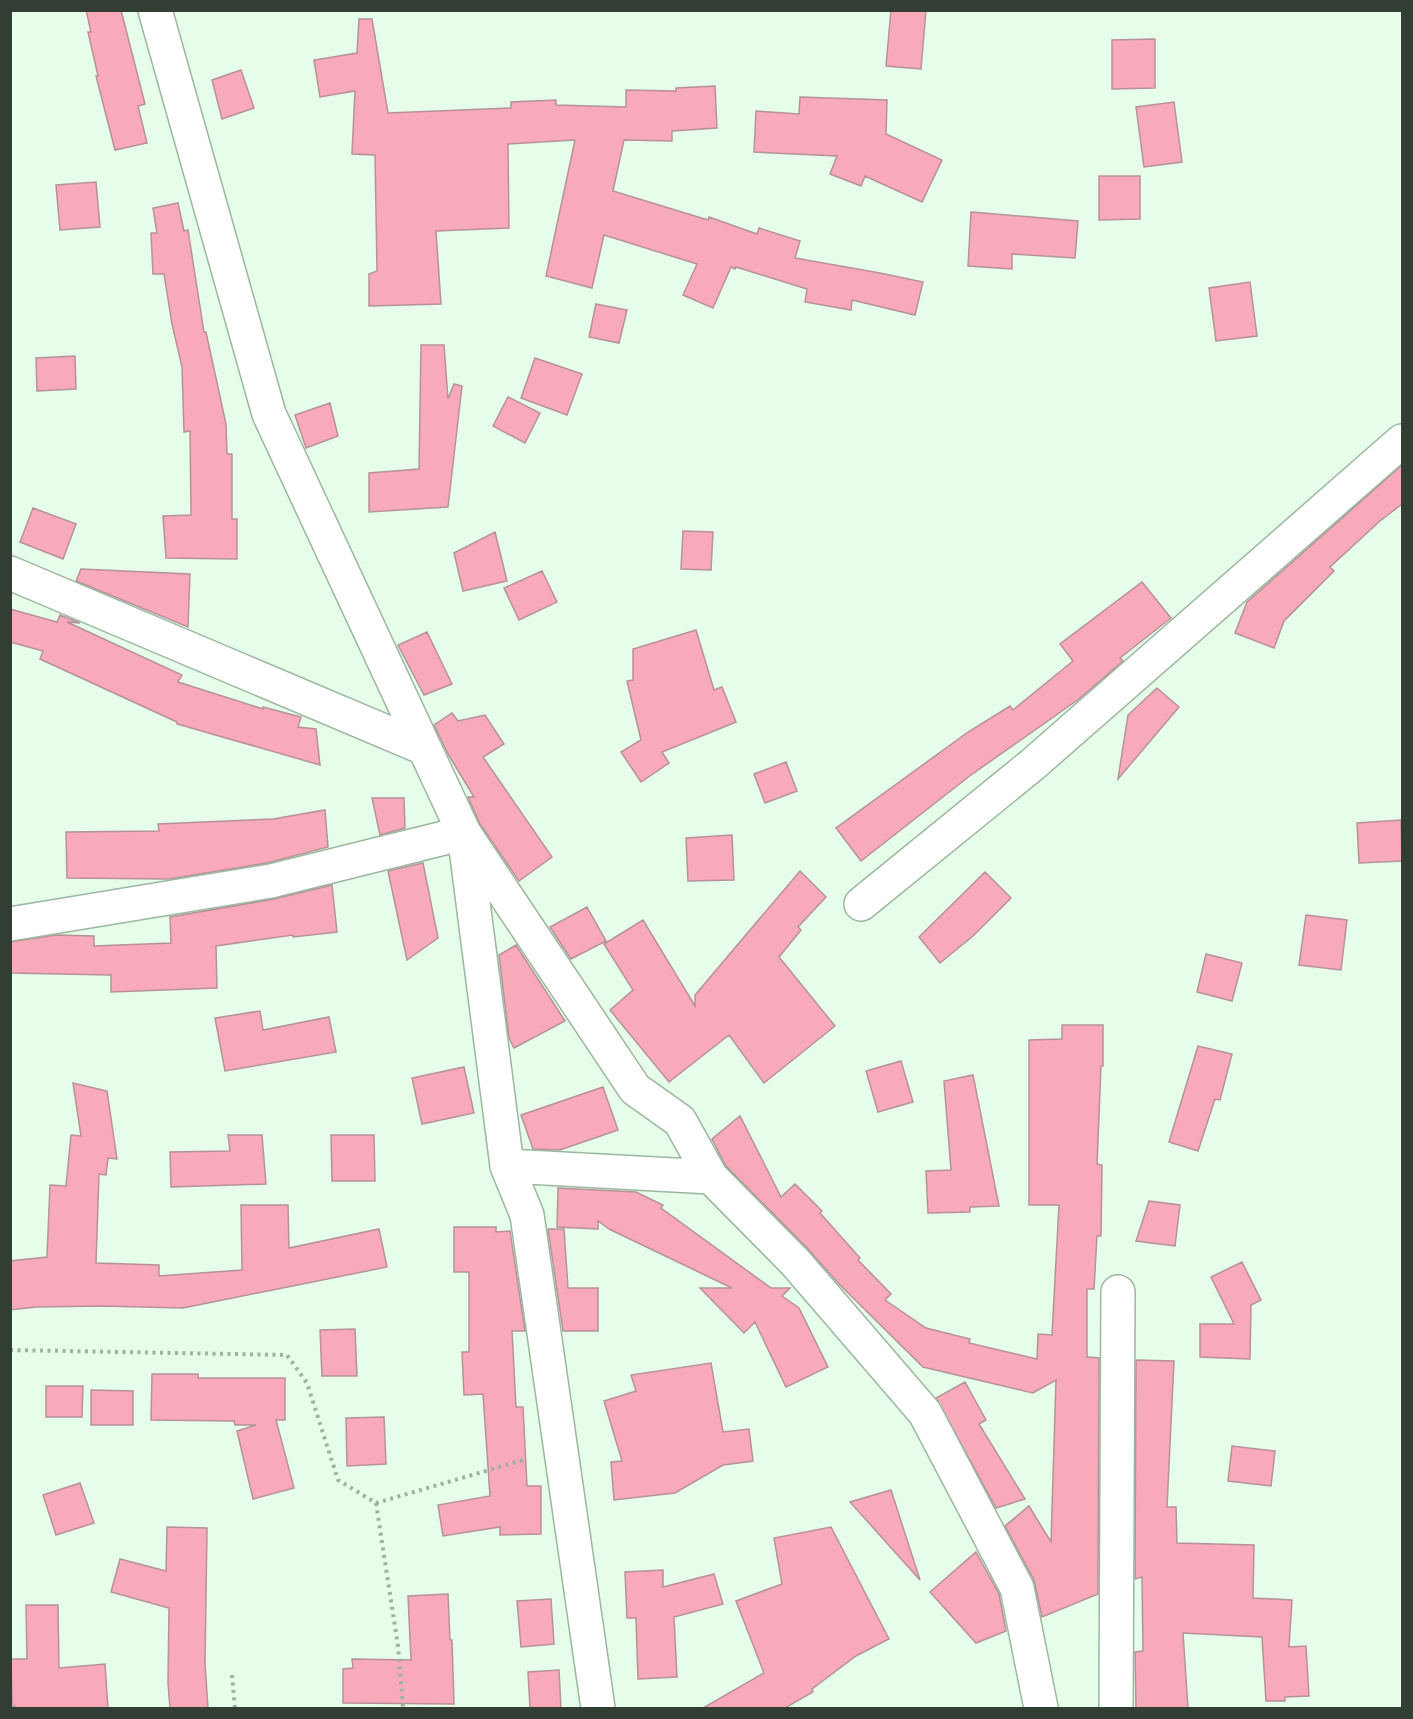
<svg xmlns="http://www.w3.org/2000/svg" width="1413" height="1719" font-family="Manrope,sans-serif">
<style>
.building{fill:#f8aaba;stroke:#b69198;stroke-width:1.5}
.lines{fill:none;stroke-linecap:round;stroke-linejoin:round}
.street-casing{stroke:#9bb79f;stroke-width:36}
.path{stroke:#9fb1a1;stroke-width:4;stroke-dasharray:3 4.5;stroke-linecap:butt}
.street{stroke:#fff;stroke-width:33}
</style>
<rect width="100%" height="100%" fill="#e6fde9"/>
<!-- building -->
<path class="building" d="M 86,10 L 121,10 L 145,104 L 138,106 L 147,143 L 115,150 L 96,76 L 98,76 L 88,32 L 91,32 Z
M 891,10 L 926,10 L 921,69 L 886,66 Z
M 359,19 L 372,19 L 388,113 L 511,108 L 511,102 L 556,100 L 556,105 L 626,107 L 626,90 L 676,91 L 676,88 L 715,86 L 717,128 L 672,131 L 672,141 L 624,140 L 613,191 L 708,220 L 709,217 L 757,234 L 759,228 L 800,241 L 795,258 L 880,273 L 923,282 L 915,315 L 852,300 L 851,310 L 805,302 L 807,289 L 736,267 L 735,269 L 731,267 L 713,308 L 683,295 L 697,264 L 604,235 L 592,288 L 546,276 L 575,140 L 508,144 L 509,228 L 436,231 L 441,304 L 369,306 L 369,274 L 377,271 L 375,155 L 352,154 L 355,91 L 320,97 L 314,60 L 357,53 Z
M 1155,39 L 1155,88 L 1112,89 L 1112,40 Z
M 241,70 L 254,108 L 222,119 L 212,80 Z
M 800,97 L 887,100 L 886,134 L 942,160 L 922,202 L 865,176 L 861,186 L 830,174 L 837,156 L 754,152 L 756,111 L 799,114 Z
M 1174,102 L 1182,162 L 1144,167 L 1136,107 Z
M 1099,176 L 1140,176 L 1140,219 L 1099,220 Z
M 96,182 L 100,227 L 60,230 L 56,185 Z
M 178,203 L 184,231 L 188,230 L 204,332 L 206,332 L 226,424 L 227,454 L 232,454 L 232,519 L 237,519 L 237,559 L 166,558 L 163,516 L 191,515 L 190,431 L 184,432 L 182,367 L 172,324 L 164,274 L 153,274 L 151,233 L 157,233 L 153,208 Z
M 971,212 L 1078,221 L 1075,258 L 1012,254 L 1012,269 L 968,266 Z
M 1250,282 L 1257,336 L 1216,341 L 1209,288 Z
M 596,304 L 627,310 L 619,343 L 589,337 Z
M 421,345 L 444,345 L 448,399 L 454,384 L 462,386 L 448,507 L 369,512 L 369,473 L 419,469 Z
M 75,356 L 76,389 L 37,391 L 36,358 Z
M 535,358 L 582,374 L 567,415 L 521,398 Z
M 508,397 L 540,413 L 525,443 L 493,426 Z
M 330,403 L 338,436 L 306,448 L 295,415 Z
M 1402,465 L 1402,504 L 1380,521 L 1330,567 L 1334,571 L 1284,621 L 1274,648 L 1235,633 L 1247,602 Z
M 33,508 L 76,524 L 63,559 L 20,542 Z
M 683,531 L 713,532 L 711,570 L 681,569 Z
M 495,532 L 507,581 L 463,591 L 454,553 Z
M 81,569 L 190,574 L 188,627 L 76,581 Z
M 542,571 L 557,602 L 519,620 L 504,588 Z
M 1142,582 L 1171,618 L 1120,658 L 1123,661 L 1079,699 L 971,775 L 861,861 L 836,828 L 968,732 L 1010,706 L 1013,710 L 1073,661 L 1060,644 Z
M 10,609 L 57,622 L 60,615 L 80,623 L 67,622 L 182,675 L 178,682 L 263,709 L 263,707 L 301,717 L 298,727 L 316,729 L 320,765 L 177,724 L 177,722 L 40,659 L 43,651 L 10,642 Z
M 696,630 L 714,690 L 722,687 L 736,722 L 662,752 L 669,763 L 641,782 L 621,752 L 641,740 L 627,681 L 633,680 L 633,649 Z
M 427,632 L 452,684 L 424,695 L 398,645 Z
M 1157,688 L 1179,707 L 1118,779 L 1128,715 Z
M 452,713 L 458,721 L 485,715 L 504,744 L 483,757 L 552,857 L 519,881 L 480,824 L 468,797 L 474,797 L 448,754 L 434,725 Z
M 786,762 L 797,791 L 765,803 L 754,774 Z
M 372,798 L 404,798 L 405,828 L 380,835 Z
M 325,810 L 328,847 L 267,863 L 169,879 L 67,878 L 66,832 L 159,831 L 158,824 L 273,819 Z
M 1401,820 L 1402,861 L 1359,863 L 1357,823 Z
M 732,835 L 734,880 L 688,881 L 686,838 Z
M 423,863 L 438,938 L 407,960 L 388,871 Z
M 800,871 L 826,897 L 798,927 L 801,930 L 779,957 L 835,1026 L 764,1083 L 729,1035 L 669,1082 L 610,1010 L 633,990 L 604,944 L 643,920 L 695,1006 L 695,995 Z
M 985,872 L 1011,898 L 973,936 L 940,963 L 919,937 Z
M 332,885 L 337,932 L 293,937 L 293,935 L 216,946 L 217,988 L 111,992 L 111,975 L 10,973 L 10,942 L 56,935 L 94,936 L 94,946 L 171,943 L 170,917 L 274,899 Z
M 587,907 L 606,941 L 571,959 L 550,927 Z
M 1306,915 L 1347,920 L 1341,970 L 1299,965 Z
M 516,945 L 565,1021 L 514,1048 L 509,1038 L 499,955 Z
M 1206,954 L 1242,963 L 1232,1001 L 1197,992 Z
M 260,1011 L 263,1030 L 329,1017 L 336,1052 L 225,1071 L 215,1018 Z
M 1062,1025 L 1103,1025 L 1103,1066 L 1101,1066 L 1097,1164 L 1102,1165 L 1101,1236 L 1097,1236 L 1094,1289 L 1087,1289 L 1087,1357 L 1099,1358 L 1098,1594 L 1042,1617 L 1034,1580 L 1005,1526 L 1029,1506 L 1051,1542 L 1056,1380 L 1033,1393 L 923,1367 L 840,1285 L 808,1249 L 726,1166 L 712,1139 L 740,1116 L 781,1197 L 795,1184 L 822,1211 L 820,1213 L 860,1258 L 858,1260 L 891,1294 L 885,1300 L 926,1328 L 970,1339 L 969,1343 L 1037,1359 L 1038,1334 L 1052,1335 L 1059,1205 L 1029,1205 L 1029,1040 L 1062,1039 Z
M 1198,1046 L 1232,1054 L 1220,1100 L 1215,1099 L 1198,1151 L 1169,1142 Z
M 901,1061 L 913,1102 L 878,1112 L 866,1071 Z
M 464,1067 L 474,1113 L 422,1124 L 412,1078 Z
M 973,1075 L 999,1206 L 970,1207 L 970,1212 L 928,1213 L 926,1171 L 951,1170 L 944,1081 Z
M 73,1083 L 107,1091 L 117,1159 L 108,1158 L 106,1175 L 99,1174 L 96,1263 L 159,1265 L 159,1276 L 242,1270 L 241,1205 L 288,1205 L 289,1248 L 379,1229 L 387,1267 L 183,1308 L 102,1306 L 36,1307 L 10,1310 L 10,1261 L 47,1257 L 50,1185 L 66,1186 L 71,1135 L 81,1136 Z
M 603,1087 L 618,1130 L 560,1150 L 533,1149 L 521,1115 Z
M 228,1135 L 262,1135 L 266,1184 L 171,1187 L 170,1152 L 230,1151 Z
M 331,1135 L 374,1135 L 375,1181 L 332,1181 Z
M 558,1188 L 636,1192 L 663,1205 L 661,1208 L 771,1288 L 790,1288 L 782,1296 L 799,1308 L 828,1367 L 786,1387 L 755,1322 L 744,1333 L 700,1288 L 732,1288 L 609,1229 L 598,1221 L 598,1229 L 557,1227 Z
M 1149,1201 L 1180,1205 L 1175,1246 L 1136,1241 Z
M 454,1227 L 496,1227 L 496,1232 L 510,1231 L 525,1331 L 512,1331 L 516,1407 L 523,1407 L 527,1486 L 541,1486 L 541,1534 L 500,1535 L 500,1527 L 443,1536 L 438,1505 L 490,1496 L 483,1394 L 464,1395 L 462,1352 L 469,1352 L 469,1272 L 454,1272 Z
M 548,1229 L 564,1229 L 568,1288 L 598,1288 L 598,1331 L 563,1331 Z
M 1242,1262 L 1261,1300 L 1251,1305 L 1250,1359 L 1200,1357 L 1200,1324 L 1234,1324 L 1211,1277 Z
M 355,1329 L 357,1376 L 322,1376 L 320,1330 Z
M 1136,1360 L 1174,1361 L 1167,1507 L 1176,1507 L 1177,1543 L 1254,1545 L 1253,1598 L 1292,1600 L 1289,1647 L 1306,1646 L 1309,1696 L 1285,1697 L 1285,1701 L 1266,1701 L 1262,1637 L 1183,1633 L 1188,1708 L 1136,1708 L 1135,1652 L 1143,1651 L 1142,1577 L 1135,1579 Z
M 711,1363 L 723,1432 L 749,1429 L 753,1461 L 723,1465 L 675,1493 L 614,1500 L 611,1462 L 622,1461 L 604,1401 L 636,1391 L 631,1375 Z
M 152,1374 L 198,1374 L 198,1378 L 285,1378 L 285,1420 L 276,1420 L 294,1488 L 253,1499 L 237,1431 L 256,1425 L 235,1425 L 234,1421 L 151,1420 Z
M 965,1382 L 986,1420 L 979,1424 L 1025,1499 L 996,1508 L 936,1398 Z
M 46,1386 L 83,1386 L 82,1417 L 46,1417 Z
M 91,1390 L 133,1391 L 133,1425 L 91,1425 Z
M 384,1417 L 386,1464 L 347,1466 L 346,1418 Z
M 1232,1446 L 1275,1451 L 1271,1486 L 1228,1481 Z
M 80,1483 L 94,1523 L 56,1535 L 43,1495 Z
M 891,1490 L 920,1580 L 850,1502 Z
M 167,1527 L 207,1528 L 205,1664 L 208,1708 L 170,1708 L 168,1683 L 169,1608 L 111,1592 L 120,1559 L 166,1571 Z
M 831,1527 L 889,1639 L 856,1656 L 812,1689 L 813,1692 L 785,1708 L 703,1708 L 764,1673 L 736,1601 L 782,1584 L 774,1538 Z
M 976,1552 L 999,1594 L 1006,1631 L 976,1643 L 930,1592 Z
M 663,1570 L 663,1587 L 714,1574 L 723,1604 L 674,1617 L 677,1677 L 638,1679 L 636,1618 L 627,1618 L 625,1572 Z
M 448,1594 L 450,1640 L 452,1640 L 454,1704 L 343,1703 L 343,1669 L 353,1668 L 352,1659 L 411,1660 L 408,1596 Z
M 551,1599 L 554,1644 L 521,1647 L 517,1601 Z
M 26,1605 L 58,1605 L 59,1668 L 105,1664 L 108,1708 L 16,1708 L 15,1706 L 12,1706 L 11,1659 L 27,1659 Z
M 559,1670 L 561,1708 L 530,1708 L 528,1672 Z"/>
<g class="lines">
<defs>
<path id="street" d="M 155,10 L 269,414 L 464,833 L 507,1166 L 527,1215 L 598,1708
M 10,573 L 424,748
M 861,904 L 1032,765 L 1402,441
M 10,924 L 271,881 L 464,833 L 635,1089 L 680,1121 L 711,1177
M 507,1166 L 711,1177 L 795,1262 L 925,1413 L 1017,1588 L 1041,1708
M 1116,1708 L 1118,1292"/>
</defs>
<!-- street casing -->
<use href="#street" class="street-casing"/>
<!-- path -->
<path class="path" d="M 10,1350 L 287,1355 L 307,1383 L 338,1480 L 376,1503 L 527,1459
M 376,1503 L 398,1646 L 403,1708
M 232,1675 L 235,1708"/>
<!-- street -->
<use href="#street" class="street"/>
</g>
<!-- border -->
<rect width="1413" height="1719" fill="none" stroke="#323d33" stroke-width="24"/>
</svg>
